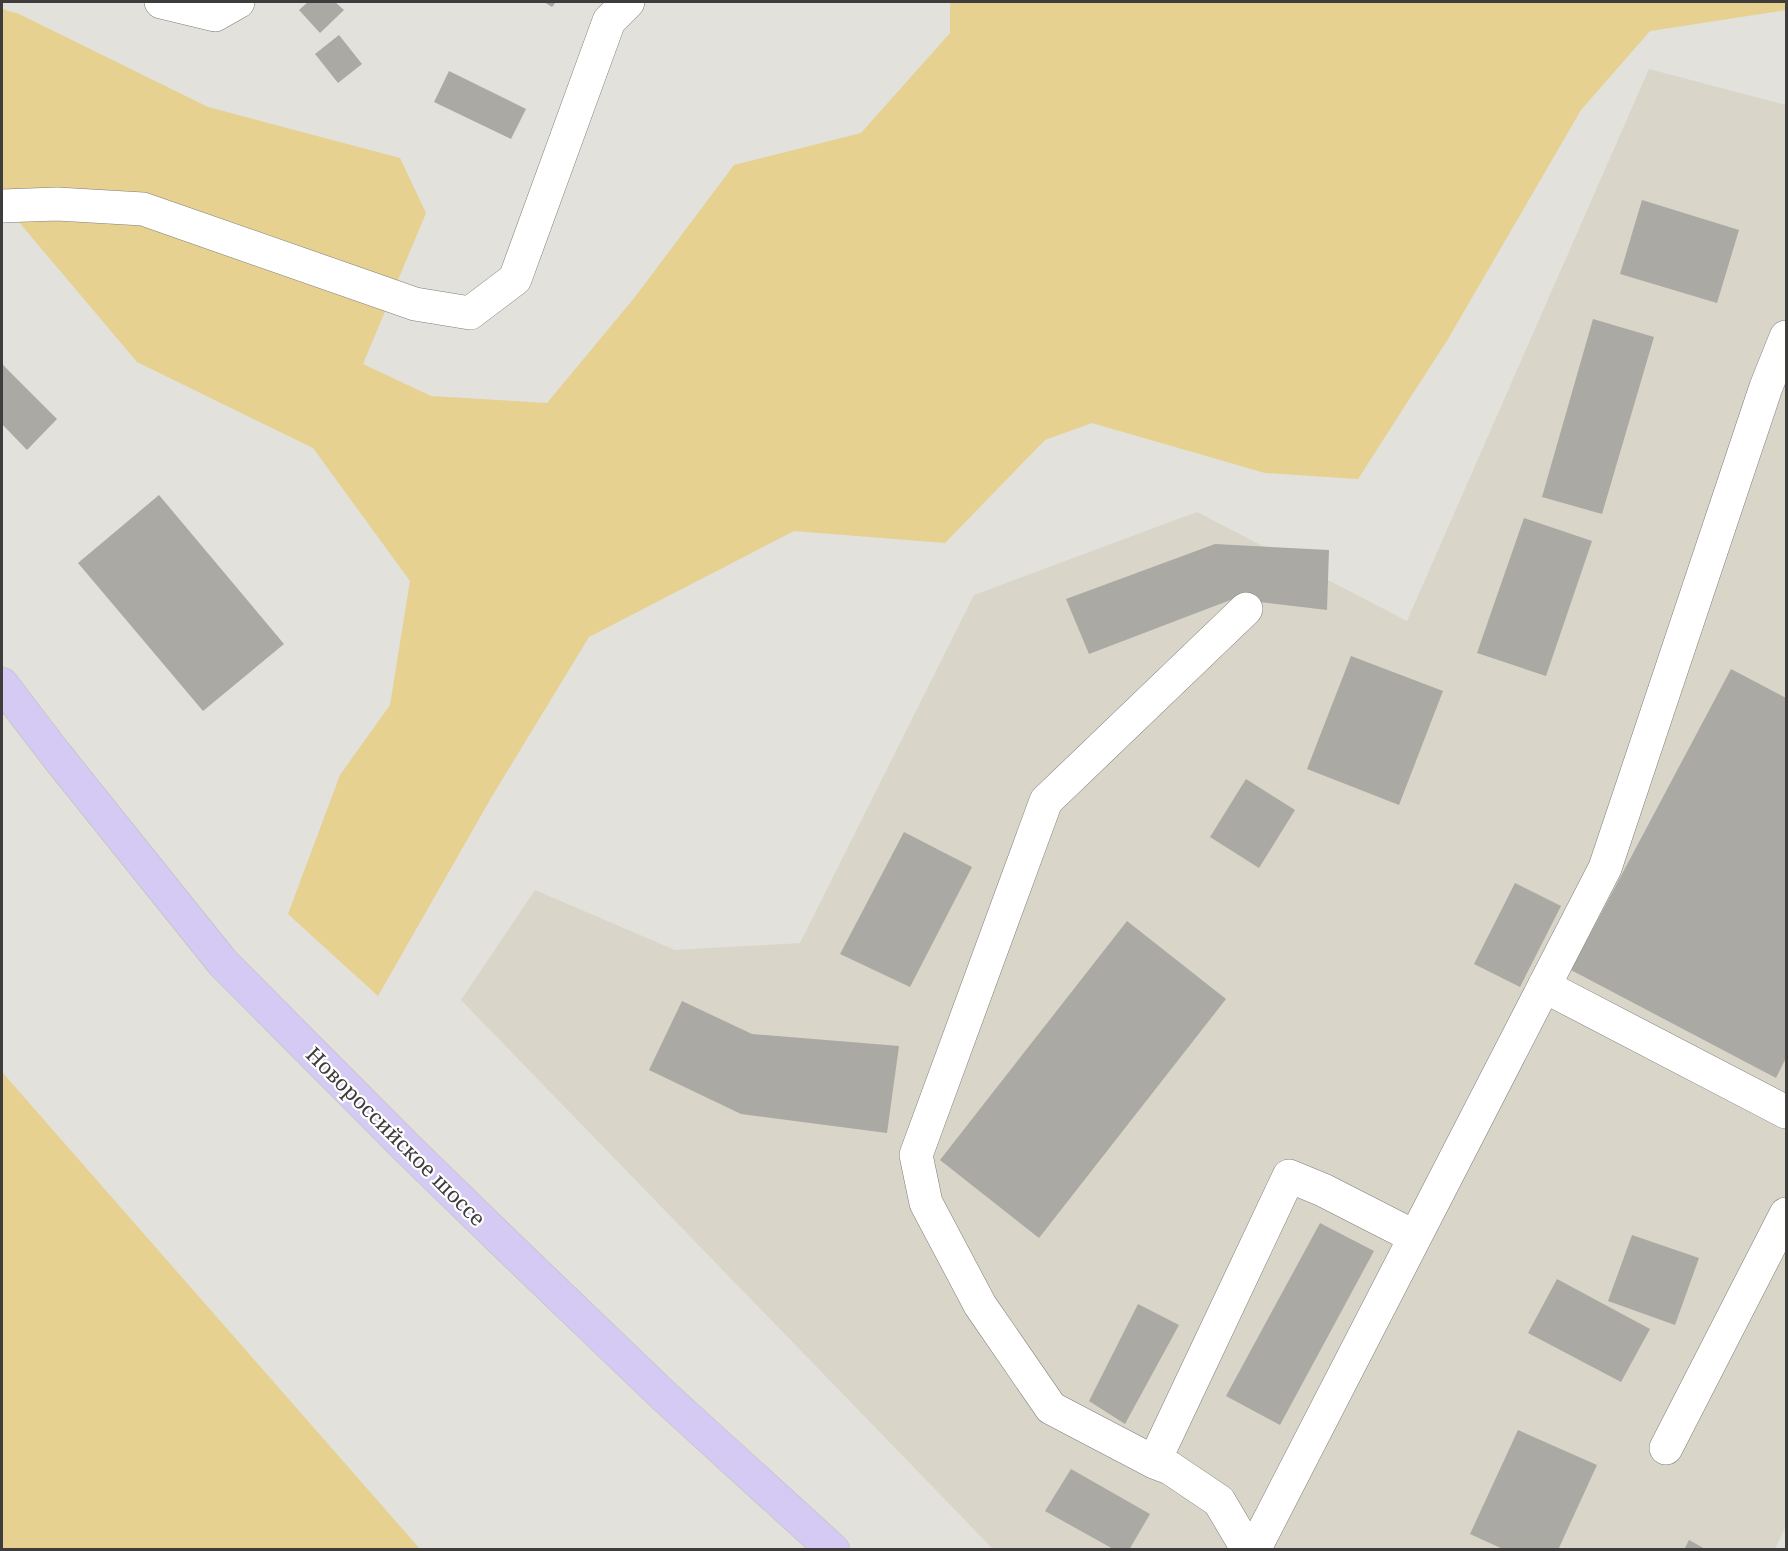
<svg xmlns="http://www.w3.org/2000/svg" width="1788" height="1551" font-family="'Noto Serif',serif">
<style>
.built{fill:#d9d5c8}
.green{fill:#e6d190}
.building{fill:#aba9a4}
.lines{fill:none;stroke-linecap:round;stroke-linejoin:round}
.minor-casing{stroke:#7f7e79;stroke-width:34}
.highway-casing{stroke:#bdbdbc;stroke-width:34}
.minor{stroke:#fff;stroke-width:33}
.highway{stroke:#d4caf3;stroke-width:33}
.labels{text-anchor:middle;dominant-baseline:central;stroke-width:4.5;stroke-linejoin:round;paint-order:stroke}
.street-label{font-size:21px;fill:#3e3d3b;stroke:#fff}
</style>
<rect width="100%" height="100%" fill="#e2e1db"/>
<!-- built -->
<path class="built" d="M 1649,69 L 1786,105 L 1786,1526 L 1775,1549 L 993,1549 L 461,1000 L 535,890 L 675,950 L 800,943 L 974,595 L 1197,512 L 1407,621 Z"/>
<!-- green -->
<path class="green" d="M 950,2 L 1786,2 L 1786,10 L 1650,31 L 1581,110 L 1448,339 L 1358,479 L 1265,473 L 1092,423 L 1045,440 L 945,543 L 794,531 L 589,637 L 491,798 L 378,996 L 288,914 L 340,775 L 390,705 L 410,581 L 313,448 L 137,362 L 2,202 L 2,9 L 19,14 L 208,107 L 400,158 L 426,213 L 363,364 L 431,396 L 547,403 L 635,297 L 734,165 L 861,133 L 950,33 Z
M 2,1072 L 420,1549 L 2,1549 Z"/>
<!-- building -->
<path class="building" d="M 308,2 L 335,2 L 344,10 L 320,33 L 299,10 Z
M 544,2 L 556,2 L 552,7 Z
M 339,35 L 362,64 L 338,83 L 315,54 Z
M 449,71 L 526,109 L 511,139 L 434,102 Z
M 1642,200 L 1739,230 L 1717,303 L 1620,274 Z
M 1593,319 L 1654,337 L 1602,514 L 1542,497 Z
M 2,364 L 57,419 L 27,450 L 2,424 Z
M 159,495 L 284,644 L 203,711 L 78,563 Z
M 1524,518 L 1592,541 L 1546,676 L 1477,653 Z
M 1215,544 L 1329,550 L 1327,610 L 1233,599 L 1089,654 L 1066,599 Z
M 1351,656 L 1443,691 L 1399,805 L 1307,769 Z
M 1731,669 L 1786,698 L 1786,1058 L 1776,1078 L 1571,970 Z
M 1246,779 L 1295,810 L 1259,868 L 1210,837 Z
M 904,832 L 972,867 L 910,987 L 840,954 Z
M 1515,883 L 1561,906 L 1520,987 L 1474,964 Z
M 1127,921 L 1226,999 L 1039,1238 L 940,1160 Z
M 682,1001 L 752,1034 L 899,1046 L 887,1133 L 741,1114 L 649,1070 Z
M 1320,1223 L 1374,1251 L 1280,1425 L 1226,1396 Z
M 1632,1235 L 1699,1258 L 1675,1325 L 1608,1301 Z
M 1557,1279 L 1650,1329 L 1621,1382 L 1528,1333 Z
M 1138,1304 L 1179,1325 L 1125,1424 L 1089,1401 Z
M 1518,1430 L 1597,1465 L 1558,1550 L 1505,1550 L 1470,1534 Z
M 1071,1469 L 1150,1514 L 1129,1550 L 1115,1550 L 1045,1511 Z
M 1689,1540 L 1707,1550 L 1684,1550 Z"/>
<g class="lines">
<defs>
<path id="minor" d="M 161,2 L 215,15 L 238,2
M 2,206 L 57,204 L 143,209 L 415,304 L 470,313 L 515,279 L 609,21 L 628,2
M 1246,609 L 1046,801 L 916,1155 L 926,1203 L 980,1305 L 1051,1408 L 1154,1462 L 1289,1176 L 1323,1190 L 1415,1237
M 1544,986 L 1786,1112
M 1666,1448 L 1786,1214
M 1154,1462 L 1170,1468 L 1219,1501 L 1248,1550
M 1254,1550 L 1605,868 L 1766,387 L 1786,337"/>
<path id="highway" d="M 2,684 L 57,756 L 223,963 L 407,1148 L 515,1253 L 665,1397 L 833,1550"/>
</defs>
<!-- minor casing -->
<use href="#minor" class="minor-casing"/>
<!-- highway casing -->
<use href="#highway" class="highway-casing"/>
<!-- minor -->
<use href="#minor" class="minor"/>
<!-- highway -->
<use href="#highway" class="highway"/>
</g>
<g class="labels">
<!-- street labels -->
<g class="street-label">
<text transform="translate(396 1136) rotate(45)">Новороссийское шоссе</text>
</g>
</g>
<!-- border -->
<rect width="1788" height="1551" fill="none" stroke="#3e3d3b" stroke-width="6"/>
</svg>
